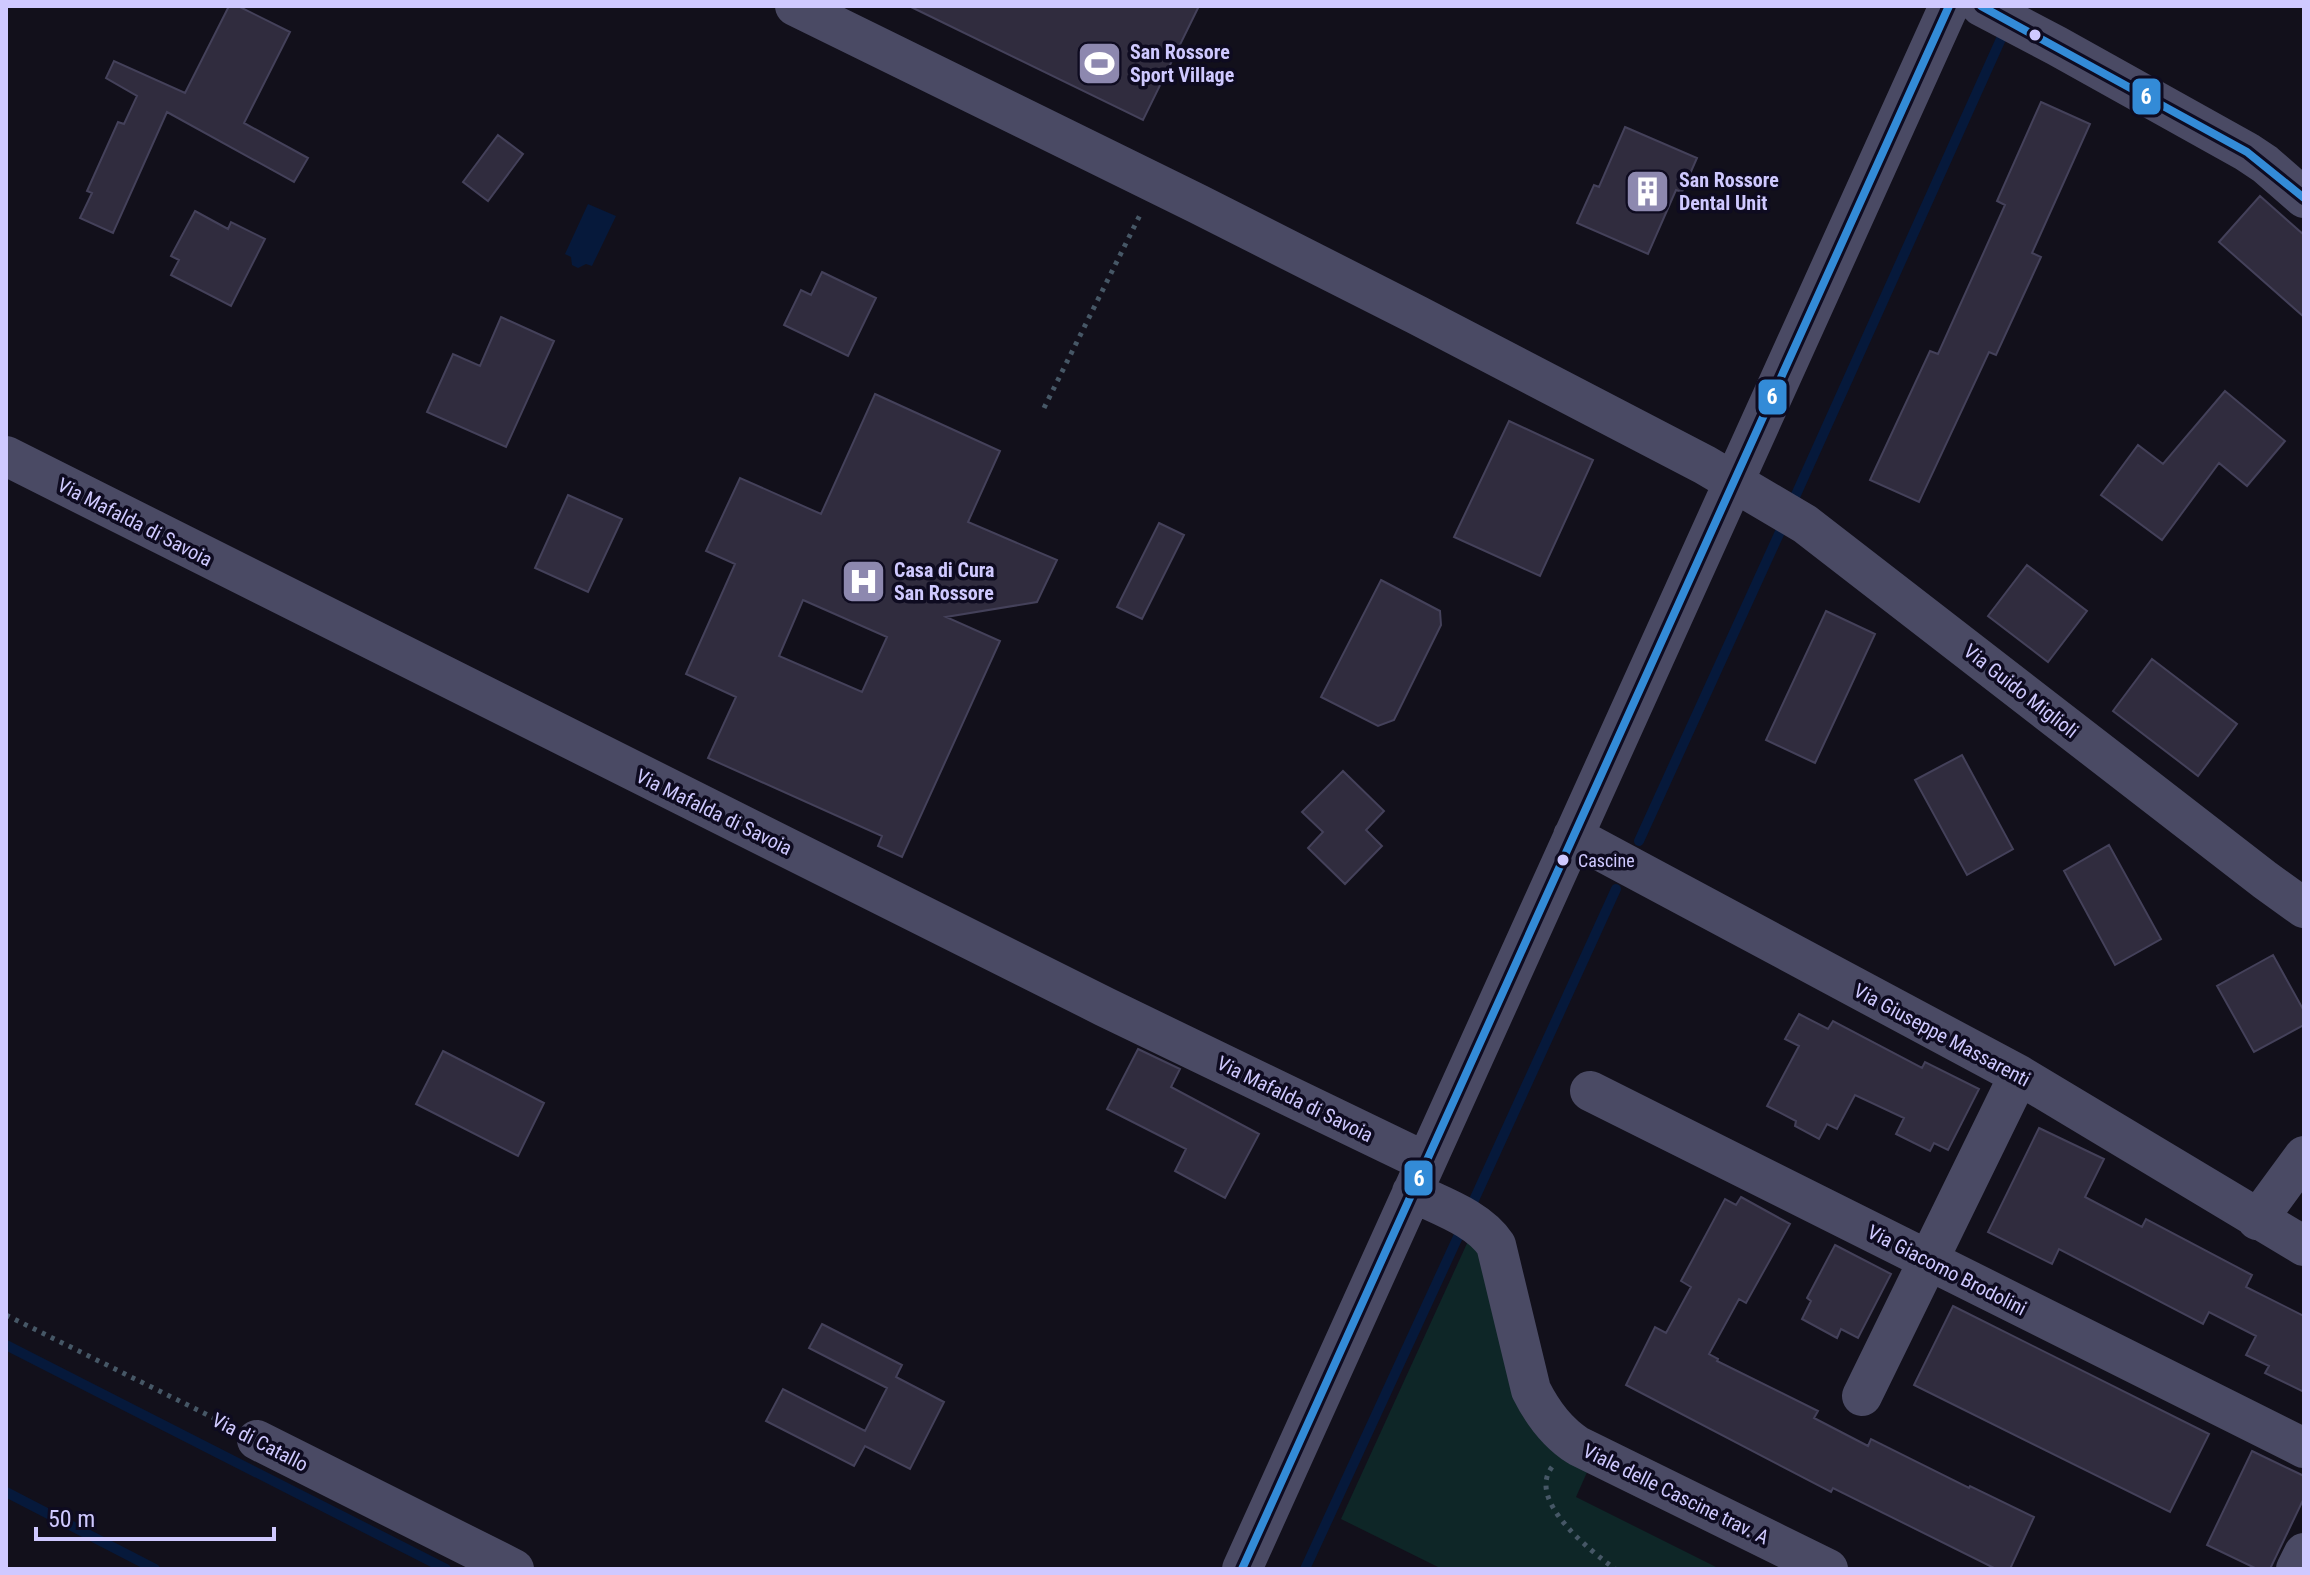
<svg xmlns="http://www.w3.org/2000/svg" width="2310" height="1575" font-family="'Roboto Condensed',sans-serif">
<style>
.green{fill:#0e2627}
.water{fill:#06193b}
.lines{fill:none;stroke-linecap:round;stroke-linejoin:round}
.stream{stroke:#06193b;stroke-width:10}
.building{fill:#302c3e;stroke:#44415a;stroke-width:2;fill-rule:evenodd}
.path{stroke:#465766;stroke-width:5;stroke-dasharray:4 6;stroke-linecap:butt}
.minor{stroke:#4a4a64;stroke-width:40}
.bus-1-casing{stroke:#0e0b20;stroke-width:14}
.bus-1{stroke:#338bd7;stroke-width:8}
.bus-dot{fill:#cfc9ff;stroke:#0e0b20;stroke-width:3}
.labels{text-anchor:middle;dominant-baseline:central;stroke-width:7;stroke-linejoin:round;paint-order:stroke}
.bus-label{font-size:18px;fill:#cfc9ff;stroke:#0e0b20;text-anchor:start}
.poi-label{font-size:20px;font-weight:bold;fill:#cfc9ff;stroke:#0e0b20;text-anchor:start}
.street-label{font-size:20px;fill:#cfc9ff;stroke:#0e0b20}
.line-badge{stroke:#0e0b20;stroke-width:3}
.badge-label{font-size:22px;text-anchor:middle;font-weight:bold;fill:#fff}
</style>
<rect width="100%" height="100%" fill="#12101b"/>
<!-- green -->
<path class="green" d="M 1469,1239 L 1478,1248 L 1588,1470 L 1576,1497 L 1720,1569 L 1442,1569 L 1341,1519 Z"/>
<!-- water -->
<path class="water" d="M 588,204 L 616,216 L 592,266 L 586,264 L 578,268 L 572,265 L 571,257 L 565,254 Z"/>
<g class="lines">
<!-- stream -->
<path class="stream" d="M 1790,508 L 2005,30
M 1639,841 L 1784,523
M 1469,1211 L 1616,889
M 6,1345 L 446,1569
M 6,1492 L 155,1569
M 1305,1569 L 1463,1226"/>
</g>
<!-- building -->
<path class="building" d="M 229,6 L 238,6 L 290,32 L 244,123 L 308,158 L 294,182 L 167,112 L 113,233 L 80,218 L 92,193 L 87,191 L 118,122 L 124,124 L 137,96 L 106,78 L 114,61 L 185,93 Z
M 909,6 L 1199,6 L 1143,120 Z
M 2041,102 L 2090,124 L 2032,253 L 2041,257 L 1996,355 L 1989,352 L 1919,502 L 1870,480 L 1930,351 L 1938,354 L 2005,205 L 1997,201 Z
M 1625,127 L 1697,158 L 1682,192 L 1676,190 L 1648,254 L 1577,223 L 1594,185 L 1599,187 Z
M 498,135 L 523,154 L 488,201 L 463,182 Z
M 2260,196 L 2304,235 L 2304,317 L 2219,242 Z
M 195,211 L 228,229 L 231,222 L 265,239 L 231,306 L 171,275 L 179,260 L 171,256 Z
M 822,272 L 876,298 L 848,356 L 784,325 L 801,290 L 811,295 Z
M 501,317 L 554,341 L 506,447 L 427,412 L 453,354 L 480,366 Z
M 2225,391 L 2285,441 L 2247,486 L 2219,463 L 2162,540 L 2101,495 L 2138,445 L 2163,464 Z
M 875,394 L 1000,451 L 968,522 L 1057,560 L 1037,602 L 946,617 L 1000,641 L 902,857 L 878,846 L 882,836 L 708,758 L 736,697 L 686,674 L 735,564 L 706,551 L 740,478 L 821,514 ZM 803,600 L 887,637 L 862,692 L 779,656 Z
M 1509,421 L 1593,460 L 1540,576 L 1454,537 Z
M 568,495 L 622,519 L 588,592 L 535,568 Z
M 1159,523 L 1184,535 L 1142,619 L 1117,607 Z
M 2027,565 L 2087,611 L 2048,662 L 1988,616 Z
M 1381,580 L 1440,611 L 1441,625 L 1394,720 L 1378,726 L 1321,697 Z
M 1826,611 L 1875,634 L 1815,763 L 1766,740 Z
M 2152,659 L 2237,724 L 2198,776 L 2113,711 Z
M 1962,755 L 2013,849 L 1967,875 L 1915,780 Z
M 1343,771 L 1384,811 L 1366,830 L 1382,846 L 1345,884 L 1308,848 L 1323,832 L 1302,812 Z
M 2109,845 L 2161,939 L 2115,965 L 2064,871 Z
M 2273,955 L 2304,1011 L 2304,1025 L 2254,1052 L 2217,986 Z
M 1799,1014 L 1828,1029 L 1833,1021 L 1922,1068 L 1925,1062 L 1979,1089 L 1948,1150 L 1934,1143 L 1930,1151 L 1896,1134 L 1904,1118 L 1855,1095 L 1837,1129 L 1827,1124 L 1819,1139 L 1795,1126 L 1796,1121 L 1767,1106 L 1799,1046 L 1785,1039 Z
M 1138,1049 L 1180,1069 L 1171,1087 L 1259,1134 L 1225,1198 L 1175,1171 L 1186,1149 L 1107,1109 Z
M 443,1051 L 544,1103 L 518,1156 L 416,1104 Z
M 2039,1128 L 2104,1159 L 2085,1197 L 2142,1227 L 2146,1219 L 2252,1275 L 2246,1287 L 2304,1316 L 2304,1392 L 2265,1373 L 2269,1366 L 2246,1355 L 2256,1336 L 2209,1312 L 2203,1324 L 2059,1249 L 2052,1264 L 1988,1232 Z
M 1741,1197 L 1790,1224 L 1746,1303 L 1739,1299 L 1709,1354 L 1718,1359 L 1717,1361 L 1818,1411 L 1814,1418 L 1868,1446 L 1871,1439 L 1969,1488 L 1970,1486 L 2034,1517 L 2010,1569 L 1996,1569 L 1833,1488 L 1831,1492 L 1626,1385 L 1655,1327 L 1666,1333 L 1691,1287 L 1681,1281 L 1725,1199 L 1736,1205 Z
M 1835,1245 L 1891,1274 L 1858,1338 L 1841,1329 L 1837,1338 L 1802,1319 L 1811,1301 L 1807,1298 Z
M 1953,1306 L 2209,1434 L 2170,1512 L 1914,1385 Z
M 822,1324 L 902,1365 L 896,1377 L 944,1402 L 910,1469 L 865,1446 L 854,1466 L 766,1421 L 783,1389 L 865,1431 L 887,1388 L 809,1348 Z
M 2252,1451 L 2304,1476 L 2304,1498 L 2270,1569 L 2257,1569 L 2207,1545 Z"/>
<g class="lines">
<!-- path -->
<path class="path" d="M 1044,408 L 1141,213
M 6,1315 L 228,1425
M 1552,1467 C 1526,1501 1591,1551 1615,1569"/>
<!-- minor -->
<path class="minor" d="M 795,6 L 1198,204 L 1417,315 L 1705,465 L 1805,524 L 2265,880 L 2304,908
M 1981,6 L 2057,46 L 2247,152 L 2265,164 L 2304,198
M 6,456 L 1105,1007 L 1426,1162
M 1573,836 L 2019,1075 L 2304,1246
M 1590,1091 L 2304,1448
M 1412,1192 C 1440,1206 1478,1218 1496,1245 L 1531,1390 C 1542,1412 1556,1432 1578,1446 L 1828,1569
M 2257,1220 L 2304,1156
M 1862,1396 L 2019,1075
M 257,1440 L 514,1569
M 1242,1569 L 1949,6
M 2296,1569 L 2304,1553"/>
<defs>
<path id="bus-1" d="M 1981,6 L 2247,152 L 2304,198
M 1242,1569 L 1949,6"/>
</defs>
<!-- bus-1 casing -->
<use href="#bus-1" class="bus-1-casing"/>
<!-- bus-1 -->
<use href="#bus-1" class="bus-1"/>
</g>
<!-- icons -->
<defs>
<symbol id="stadium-square" viewBox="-11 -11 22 22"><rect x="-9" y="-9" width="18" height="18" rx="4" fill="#8d88af" stroke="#0e0b20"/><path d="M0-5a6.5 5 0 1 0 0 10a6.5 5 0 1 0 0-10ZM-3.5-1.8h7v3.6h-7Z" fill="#fff"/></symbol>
<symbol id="building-square" viewBox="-11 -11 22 22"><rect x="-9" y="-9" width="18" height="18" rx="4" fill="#8d88af" stroke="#0e0b20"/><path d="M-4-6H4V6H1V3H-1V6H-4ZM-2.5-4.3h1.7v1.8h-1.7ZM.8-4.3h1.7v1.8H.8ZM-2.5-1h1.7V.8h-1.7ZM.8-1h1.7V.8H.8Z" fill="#fff"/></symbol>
<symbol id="hospital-square" viewBox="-11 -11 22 22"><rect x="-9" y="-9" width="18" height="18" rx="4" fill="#8d88af" stroke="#0e0b20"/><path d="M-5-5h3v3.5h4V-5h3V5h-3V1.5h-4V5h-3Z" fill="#fff"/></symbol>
</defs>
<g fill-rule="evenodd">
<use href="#stadium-square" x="1074" y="38" width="51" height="51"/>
<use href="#building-square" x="1622" y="166" width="51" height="51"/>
<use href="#hospital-square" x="838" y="556" width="51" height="51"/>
</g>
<!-- markers -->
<g class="bus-dot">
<circle cx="2035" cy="35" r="7"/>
<circle cx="1563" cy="860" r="7"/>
</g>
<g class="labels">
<!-- bus labels -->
<g class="bus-label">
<text x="1578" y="860">Cascine</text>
</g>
<!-- poi labels -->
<g class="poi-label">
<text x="1130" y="52">San Rossore<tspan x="1130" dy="23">Sport Village</tspan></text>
<text x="1679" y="180">San Rossore<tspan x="1679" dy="23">Dental Unit</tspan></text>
<text x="894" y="570">Casa di Cura<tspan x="894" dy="23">San Rossore</tspan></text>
</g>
<!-- street labels -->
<g class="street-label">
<text transform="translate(135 522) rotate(27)">Via Mafalda di Savoia</text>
<text transform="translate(2021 691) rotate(38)">Via Guido Miglioli</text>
<text transform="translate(714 812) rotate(26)">Via Mafalda di Savoia</text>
<text transform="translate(1942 1035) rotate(28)">Via Giuseppe Massarenti</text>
<text transform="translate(1295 1099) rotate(26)">Via Mafalda di Savoia</text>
<text transform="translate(1947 1270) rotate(27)">Via Giacomo Brodolini</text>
<text transform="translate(260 1442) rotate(27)">Via di Catallo</text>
<text transform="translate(1676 1494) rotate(26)">Viale delle Cascine trav. A</text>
</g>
</g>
<g class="line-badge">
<rect x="2131" y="77" width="31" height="39" rx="8" fill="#338bd7"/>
<rect x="1757" y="378" width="31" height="38" rx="8" fill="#338bd7"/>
<rect x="1403" y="1159" width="31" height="38" rx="8" fill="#338bd7"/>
</g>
<g class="badge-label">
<text x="2146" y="104">6</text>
<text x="1772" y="404">6</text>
<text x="1419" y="1186">6</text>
</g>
<!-- border -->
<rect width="2310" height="1575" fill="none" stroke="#cfc9ff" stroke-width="16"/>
<!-- scale -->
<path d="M36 1527v12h238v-12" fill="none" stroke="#cfc9ff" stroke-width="4"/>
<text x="48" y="1527" font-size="24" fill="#cfc9ff" stroke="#0e0b20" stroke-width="6" paint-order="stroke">50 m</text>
</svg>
